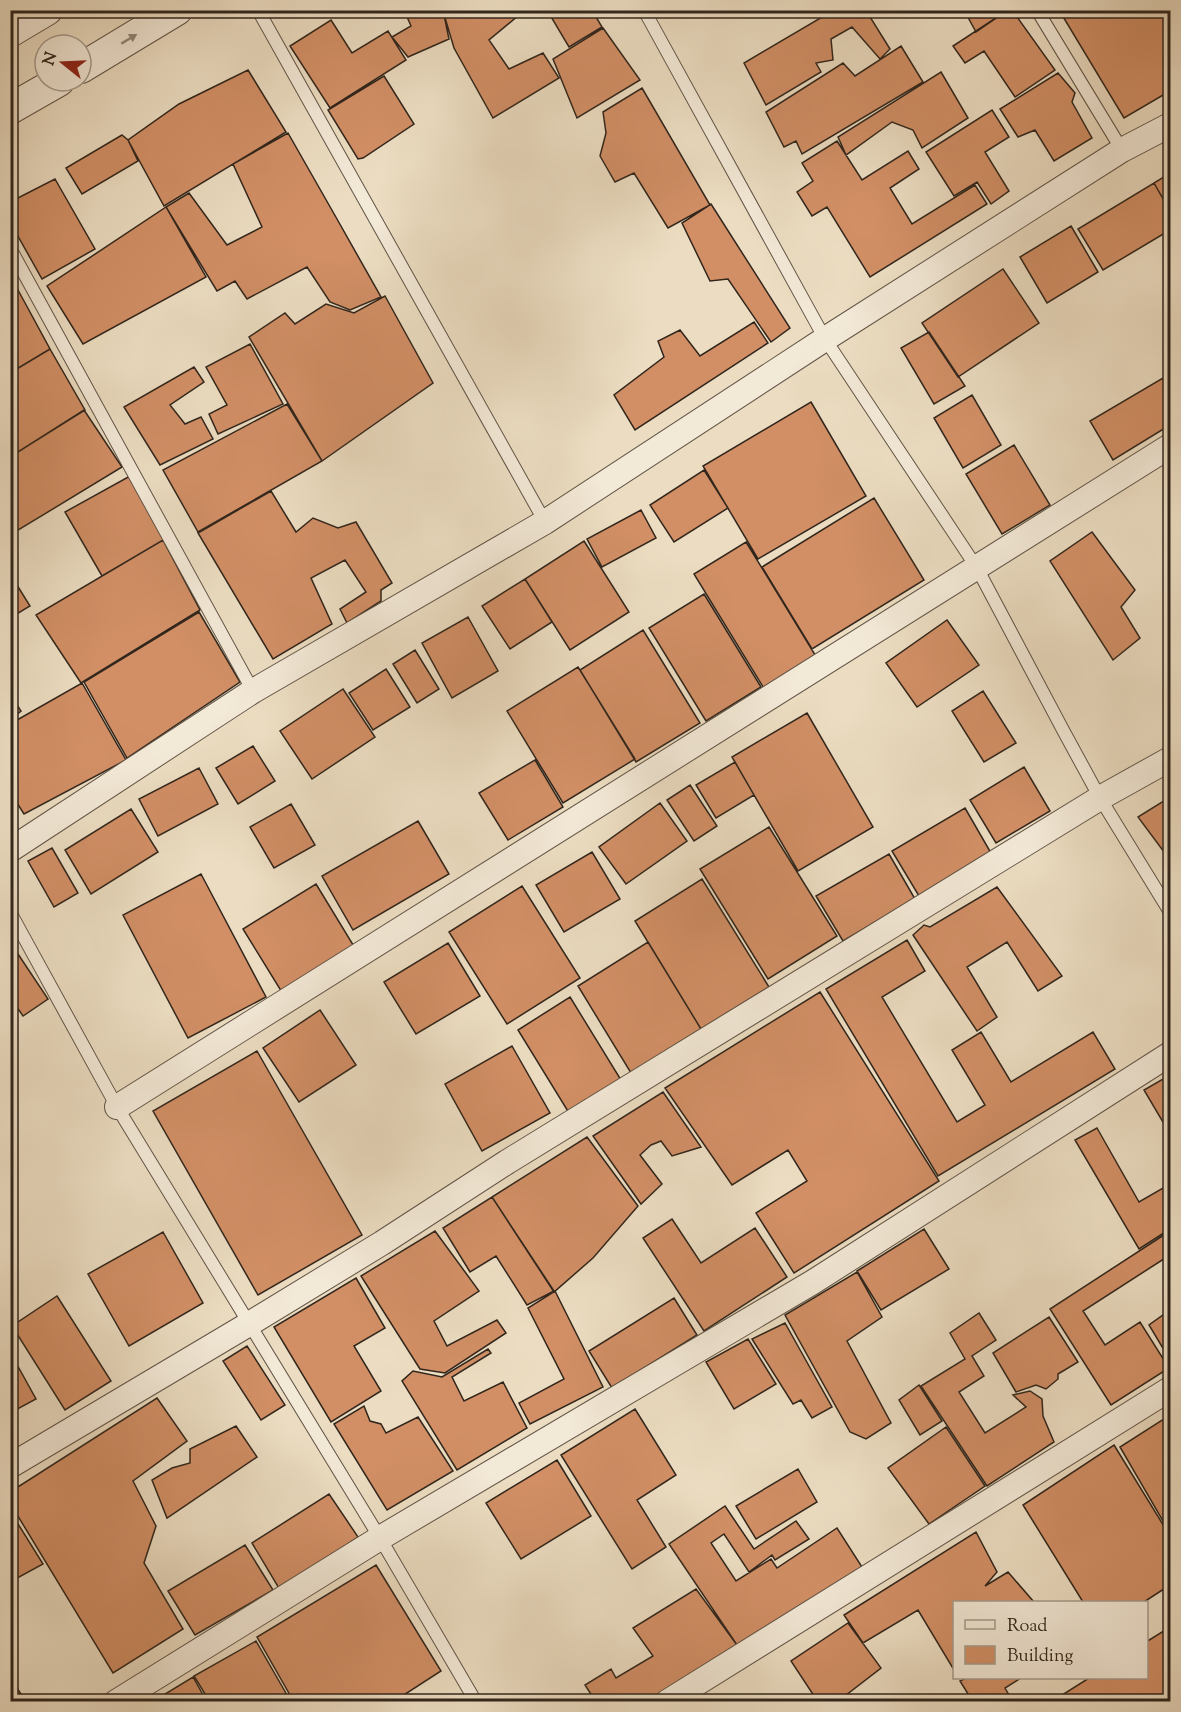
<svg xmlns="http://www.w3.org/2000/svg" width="1181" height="1712" font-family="'Sorts Mill Goudy',serif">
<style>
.building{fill:#d28f66;stroke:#31261c;stroke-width:1.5}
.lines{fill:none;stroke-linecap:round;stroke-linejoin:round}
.service-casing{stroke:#605446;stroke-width:14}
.minor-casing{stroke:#605446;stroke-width:26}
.tertiary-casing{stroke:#605446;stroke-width:32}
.service{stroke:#f3e9d7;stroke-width:12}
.minor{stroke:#f3e9d7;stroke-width:24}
.tertiary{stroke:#f3e9d7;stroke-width:30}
.oneway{fill:#92887a}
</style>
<rect width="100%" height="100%" fill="#ecddc2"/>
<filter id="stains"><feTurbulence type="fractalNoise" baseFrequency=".00333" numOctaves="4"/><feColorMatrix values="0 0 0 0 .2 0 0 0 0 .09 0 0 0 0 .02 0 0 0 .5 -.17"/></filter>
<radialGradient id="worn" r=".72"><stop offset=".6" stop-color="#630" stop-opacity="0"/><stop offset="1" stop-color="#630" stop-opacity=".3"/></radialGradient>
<!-- building -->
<path class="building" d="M 404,10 L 443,10 L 449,39 L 408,57 L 392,37 L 411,26 Z
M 525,10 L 489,40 L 509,69 L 543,53 L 559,78 L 493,118 L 454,48 L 443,11 Z
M 547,10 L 592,10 L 602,27 L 569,47 Z
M 834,10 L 879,10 L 870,17 L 890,49 L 880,59 L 852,27 L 831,39 L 833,60 L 816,63 L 821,72 L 766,105 L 744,63 Z
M 964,10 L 1008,10 L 976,32 Z
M 1008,10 L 1012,10 L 1055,70 L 1015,97 L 984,51 L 965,63 L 953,46 Z
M 1059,10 L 1170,10 L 1170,91 L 1124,118 Z
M 331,20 L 352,53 L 388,31 L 406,60 L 330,108 L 290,46 Z
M 603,28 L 640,80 L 577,118 L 553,59 Z
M 901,46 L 923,82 L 802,154 L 796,141 L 784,147 L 766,112 L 843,63 L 855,76 Z
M 248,70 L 286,132 L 164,206 L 128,140 L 179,104 Z
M 941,72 L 968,118 L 922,148 L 913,130 L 892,122 L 846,155 L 838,137 Z
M 1058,73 L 1075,93 L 1072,102 L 1092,138 L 1054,161 L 1035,130 L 1018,137 L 1000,109 Z
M 384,76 L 414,124 L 363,158 L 358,159 L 328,110 Z
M 642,88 L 710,205 L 668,228 L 634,173 L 615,182 L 600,156 L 606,133 L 603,112 Z
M 992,110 L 1009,137 L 985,152 L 1009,191 L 991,204 L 977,182 L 954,196 L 926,152 Z
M 288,133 L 337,219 L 381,297 L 350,310 L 330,302 L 307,267 L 247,299 L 235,281 L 217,291 L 166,207 L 189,193 L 227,245 L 262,227 L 233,164 Z
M 122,135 L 128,140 L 138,161 L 82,194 L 66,168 Z
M 837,141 L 862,180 L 908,151 L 919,169 L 890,188 L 912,224 L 975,185 L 987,204 L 870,277 L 827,207 L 812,216 L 797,192 L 813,181 L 802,163 Z
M 1170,173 L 1170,211 L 1154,183 Z
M 55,179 L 95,249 L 42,279 L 10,222 L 10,202 Z
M 1154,183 L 1170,211 L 1170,230 L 1103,270 L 1078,229 Z
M 711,204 L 790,328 L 771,342 L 728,279 L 710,281 L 682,223 Z
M 166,207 L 206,277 L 83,344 L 47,286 Z
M 1071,226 L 1098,272 L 1047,303 L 1020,257 Z
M 1003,269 L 1039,323 L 958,377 L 922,323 Z
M 18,290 L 50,349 L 10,373 L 10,294 Z
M 385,296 L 433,383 L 322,461 L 249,337 L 285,313 L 295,324 L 326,304 L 354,313 Z
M 754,322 L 768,343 L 635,430 L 614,395 L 664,357 L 658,341 L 680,330 L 700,356 Z
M 929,332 L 965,386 L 934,404 L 901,348 Z
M 250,344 L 283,404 L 218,434 L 209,414 L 227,405 L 206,367 Z
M 50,349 L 85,410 L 10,457 L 10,373 Z
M 194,367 L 204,382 L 170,405 L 185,424 L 201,417 L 213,439 L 160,465 L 124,407 Z
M 1163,378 L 1170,390 L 1170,425 L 1113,460 L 1090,421 Z
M 972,395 L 1001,445 L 963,468 L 934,418 Z
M 811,402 L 866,496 L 758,559 L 703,466 Z
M 287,404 L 322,461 L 198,532 L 163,470 Z
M 84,410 L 122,467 L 10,535 L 10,457 Z
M 1014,445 L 1050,505 L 1002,534 L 966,474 Z
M 704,470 L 728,508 L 674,542 L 650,505 Z
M 130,476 L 165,539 L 102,576 L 65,512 Z
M 271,491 L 296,532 L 313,518 L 338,528 L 356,522 L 392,583 L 381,590 L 381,601 L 347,623 L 340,609 L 366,592 L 345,560 L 311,578 L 332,624 L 273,659 L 198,533 Z
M 874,498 L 924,580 L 812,649 L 762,567 Z
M 641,510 L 656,538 L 602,567 L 587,539 Z
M 1092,532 L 1135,590 L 1121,607 L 1140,638 L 1113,660 L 1050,561 Z
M 163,540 L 200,610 L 81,683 L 36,615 Z
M 584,541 L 629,612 L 570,650 L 525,579 Z
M 746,542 L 817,658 L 765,690 L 694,574 Z
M 12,577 L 30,606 L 10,618 L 10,578 Z
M 525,579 L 552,622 L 510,649 L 482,606 Z
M 704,594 L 761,687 L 706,721 L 649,628 Z
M 199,612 L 240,682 L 127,758 L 84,682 Z
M 468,617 L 498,671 L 452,698 L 422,643 Z
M 947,620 L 979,665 L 917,707 L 886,663 Z
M 643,630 L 700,723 L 636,762 L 580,670 Z
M 415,650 L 439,689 L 417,703 L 393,664 Z
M 578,667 L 635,759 L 563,803 L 507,711 Z
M 386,669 L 410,707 L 373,730 L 349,693 Z
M 82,683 L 126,760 L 24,814 L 10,792 L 10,724 Z
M 343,689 L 375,737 L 312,779 L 280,731 Z
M 983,691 L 1016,743 L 984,762 L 952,711 Z
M 10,694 L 21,711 L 10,720 Z
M 807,713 L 873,827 L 798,871 L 732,757 Z
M 253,746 L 275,781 L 238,804 L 216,768 Z
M 535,760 L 563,807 L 508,840 L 479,793 Z
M 735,762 L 754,795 L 716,818 L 696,785 Z
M 1024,767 L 1050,811 L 996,843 L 970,800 Z
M 199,768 L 218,804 L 158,836 L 139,799 Z
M 690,785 L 717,826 L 694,841 L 667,800 Z
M 1170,797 L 1170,860 L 1138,817 Z
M 660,803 L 687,841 L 626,884 L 599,847 Z
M 291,804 L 315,845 L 274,868 L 250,827 Z
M 965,808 L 991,853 L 919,896 L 892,851 Z
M 131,809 L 158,852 L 91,894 L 65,850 Z
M 418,821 L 449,874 L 353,930 L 322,876 Z
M 769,827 L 837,936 L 768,979 L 700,869 Z
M 52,848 L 78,893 L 54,907 L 28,861 Z
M 592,852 L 620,899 L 564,932 L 536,885 Z
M 889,854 L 915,899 L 843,941 L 816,896 Z
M 201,874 L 266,997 L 188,1038 L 123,915 Z
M 702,879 L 769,987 L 701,1029 L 635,921 Z
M 316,884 L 355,948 L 283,994 L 243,929 Z
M 522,886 L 580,978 L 507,1024 L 449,932 Z
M 997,887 L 1062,976 L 1038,991 L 1007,942 L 967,967 L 997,1017 L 977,1031 L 913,935 L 924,925 L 930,927 Z
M 907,940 L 925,971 L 882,997 L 957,1122 L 985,1105 L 952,1050 L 981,1032 L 1011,1082 L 1093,1032 L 1115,1069 L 938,1176 L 826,989 Z
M 10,942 L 48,999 L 23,1016 L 10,997 Z
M 648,942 L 701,1029 L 631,1073 L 578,986 Z
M 448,943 L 480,996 L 416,1034 L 384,982 Z
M 820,992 L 939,1181 L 794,1273 L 756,1213 L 807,1181 L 788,1150 L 732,1185 L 665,1088 Z
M 570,997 L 621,1080 L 569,1113 L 518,1030 Z
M 320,1010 L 356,1065 L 299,1102 L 263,1048 Z
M 512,1046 L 550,1113 L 482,1151 L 445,1084 Z
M 257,1051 L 362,1235 L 258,1295 L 153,1111 Z
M 1170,1075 L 1170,1134 L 1144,1090 Z
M 663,1092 L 701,1147 L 672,1156 L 661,1141 L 651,1145 L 640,1155 L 662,1184 L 641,1204 L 593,1136 Z
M 1097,1128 L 1139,1202 L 1170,1184 L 1170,1229 L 1139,1249 L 1075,1140 Z
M 587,1137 L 638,1206 L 593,1258 L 554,1292 L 492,1197 Z
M 492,1197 L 554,1291 L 527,1305 L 496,1256 L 470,1272 L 443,1228 Z
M 672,1219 L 701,1263 L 755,1228 L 787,1277 L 704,1331 L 643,1238 Z
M 924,1229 L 949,1269 L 881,1310 L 857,1271 Z
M 435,1231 L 479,1291 L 434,1321 L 447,1346 L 497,1320 L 506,1333 L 445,1373 L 420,1369 L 361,1276 Z
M 1170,1231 L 1170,1255 L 1083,1311 L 1105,1345 L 1140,1322 L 1169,1368 L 1111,1405 L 1050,1309 Z
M 163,1232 L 203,1303 L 129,1346 L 88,1274 Z
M 1170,1256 L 1170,1269 L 1164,1260 Z
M 857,1272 L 882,1317 L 847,1341 L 891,1423 L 866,1439 L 850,1432 L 785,1315 Z
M 356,1278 L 385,1328 L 354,1346 L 381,1391 L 331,1422 L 274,1327 Z
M 555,1291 L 603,1387 L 530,1424 L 519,1403 L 564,1379 L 528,1308 Z
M 57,1296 L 111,1381 L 65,1410 L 12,1326 Z
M 674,1298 L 697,1335 L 612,1388 L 589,1351 Z
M 1170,1310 L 1170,1360 L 1149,1325 Z
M 979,1313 L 996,1340 L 972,1356 L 984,1376 L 959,1392 L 985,1433 L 1026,1407 L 1013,1395 L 1030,1391 L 1042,1399 L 1043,1416 L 1054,1442 L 987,1486 L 921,1386 L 965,1359 L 950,1333 Z
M 1049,1317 L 1078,1362 L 1058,1374 L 1058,1379 L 1046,1389 L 1036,1385 L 1016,1392 L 993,1353 Z
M 785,1323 L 832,1407 L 812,1418 L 801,1400 L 793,1404 L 752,1339 Z
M 748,1339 L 776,1384 L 734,1409 L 706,1362 Z
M 247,1346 L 285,1405 L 261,1420 L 223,1361 Z
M 488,1349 L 491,1353 L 452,1377 L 464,1401 L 503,1382 L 527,1428 L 457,1470 L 402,1381 L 413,1371 L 442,1377 Z
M 10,1352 L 36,1399 L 10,1413 Z
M 919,1385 L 942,1421 L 920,1435 L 899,1400 Z
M 157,1398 L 187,1441 L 133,1481 L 156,1526 L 144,1563 L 183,1629 L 113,1673 L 10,1503 L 10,1492 Z
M 364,1406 L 370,1421 L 381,1424 L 386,1433 L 418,1417 L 453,1471 L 387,1510 L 334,1424 Z
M 635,1409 L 676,1475 L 637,1500 L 666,1547 L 632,1569 L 561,1455 Z
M 1170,1415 L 1170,1533 L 1120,1447 Z
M 236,1426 L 257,1457 L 167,1518 L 152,1480 L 172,1468 L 190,1463 L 190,1449 Z
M 946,1427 L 985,1486 L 929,1524 L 888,1468 Z
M 1114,1445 L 1170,1536 L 1170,1585 L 1144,1602 L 1083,1602 L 1023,1505 Z
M 557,1460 L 591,1516 L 521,1559 L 486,1503 Z
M 798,1469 L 817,1502 L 756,1539 L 736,1506 Z
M 329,1494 L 358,1537 L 280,1590 L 252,1543 Z
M 725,1506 L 754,1549 L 796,1521 L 809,1539 L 775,1560 L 772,1555 L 749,1572 L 724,1534 L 711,1543 L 736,1581 L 771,1559 L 777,1568 L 837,1528 L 862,1567 L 739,1648 L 669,1544 Z
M 10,1511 L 43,1564 L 10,1582 Z
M 976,1532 L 997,1572 L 985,1586 L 1008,1572 L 1034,1602 L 954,1602 L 954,1670 L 918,1610 L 863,1643 L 844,1615 Z
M 245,1545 L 273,1590 L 195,1635 L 168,1591 Z
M 376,1565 L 441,1671 L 393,1702 L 294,1702 L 257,1637 Z
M 696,1589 L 737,1645 L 648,1702 L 596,1702 L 585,1685 L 611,1669 L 616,1678 L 653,1656 L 633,1628 Z
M 848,1623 L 881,1668 L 837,1702 L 818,1702 L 791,1661 Z
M 1170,1627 L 1170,1702 L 1051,1702 L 1089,1678 L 1146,1678 L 1146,1642 Z
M 256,1641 L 291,1702 L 210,1702 L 194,1676 Z
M 10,1677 L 26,1702 L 10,1702 Z
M 193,1677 L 207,1702 L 152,1702 Z
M 966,1678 L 1021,1678 L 1005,1688 L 1013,1702 L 973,1702 L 960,1681 Z"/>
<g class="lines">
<defs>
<path id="service" d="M 258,10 L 545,522
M 644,10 L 825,339 L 977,568 L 1063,730 L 1100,798 L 1170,912
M 1037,10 L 1122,150
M 10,248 L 253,691
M 10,912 L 117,1107 L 380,1538 L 476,1702"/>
<path id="minor" d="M 10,850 L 253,691 L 545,522 L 825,339 L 1122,150 L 1170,125
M 117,1107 L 1170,446
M 10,1466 L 249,1324 L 382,1243 L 507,1162 L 1100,798 L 1170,759
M 116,1702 L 380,1538 L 813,1282 L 1170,1054
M 667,1702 L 1170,1389"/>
<path id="tertiary" d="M 10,32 L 47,10
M 81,68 L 177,10
M 10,109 L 59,81"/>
</defs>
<!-- service casing -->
<use href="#service" class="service-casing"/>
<!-- minor casing -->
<use href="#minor" class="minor-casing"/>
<!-- tertiary casing -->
<use href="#tertiary" class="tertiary-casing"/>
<!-- service -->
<use href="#service" class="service"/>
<!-- minor -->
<use href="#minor" class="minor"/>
<!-- tertiary -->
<use href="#tertiary" class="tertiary"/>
</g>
<!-- one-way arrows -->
<defs><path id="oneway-solid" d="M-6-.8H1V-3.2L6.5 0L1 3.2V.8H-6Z" transform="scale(1.5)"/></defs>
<use class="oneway" href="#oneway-solid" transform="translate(129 39) rotate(-31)"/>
<!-- margin -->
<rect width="1181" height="1712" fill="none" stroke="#ecddc2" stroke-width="36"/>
<rect x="12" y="12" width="1157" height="1688" fill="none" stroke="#31261c" stroke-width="3"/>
<rect x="18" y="18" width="1145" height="1676" fill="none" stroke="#31261c" stroke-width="1.5"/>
<!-- legend -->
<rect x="953" y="1601" width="195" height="78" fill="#f3e9d7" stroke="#a59b8c" stroke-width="1.5"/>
<rect x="965" y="1620" width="30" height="9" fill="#f3e9d7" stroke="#a59b8c" stroke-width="1.5"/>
<text x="1007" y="1631" font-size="18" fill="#31261c">Road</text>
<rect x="965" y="1646" width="30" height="18" fill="#d28f66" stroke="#a59b8c" stroke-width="1.5"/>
<text x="1007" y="1661" font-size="18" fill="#31261c">Building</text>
<!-- north arrow -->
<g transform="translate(63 63) rotate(288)"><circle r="28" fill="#f3e9d7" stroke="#a59b8c" stroke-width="1.5"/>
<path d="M0-4.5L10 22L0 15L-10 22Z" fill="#8f2418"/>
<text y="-9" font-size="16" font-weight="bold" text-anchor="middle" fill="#31261c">N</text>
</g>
<rect width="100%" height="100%" filter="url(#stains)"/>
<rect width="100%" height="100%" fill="url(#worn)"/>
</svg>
